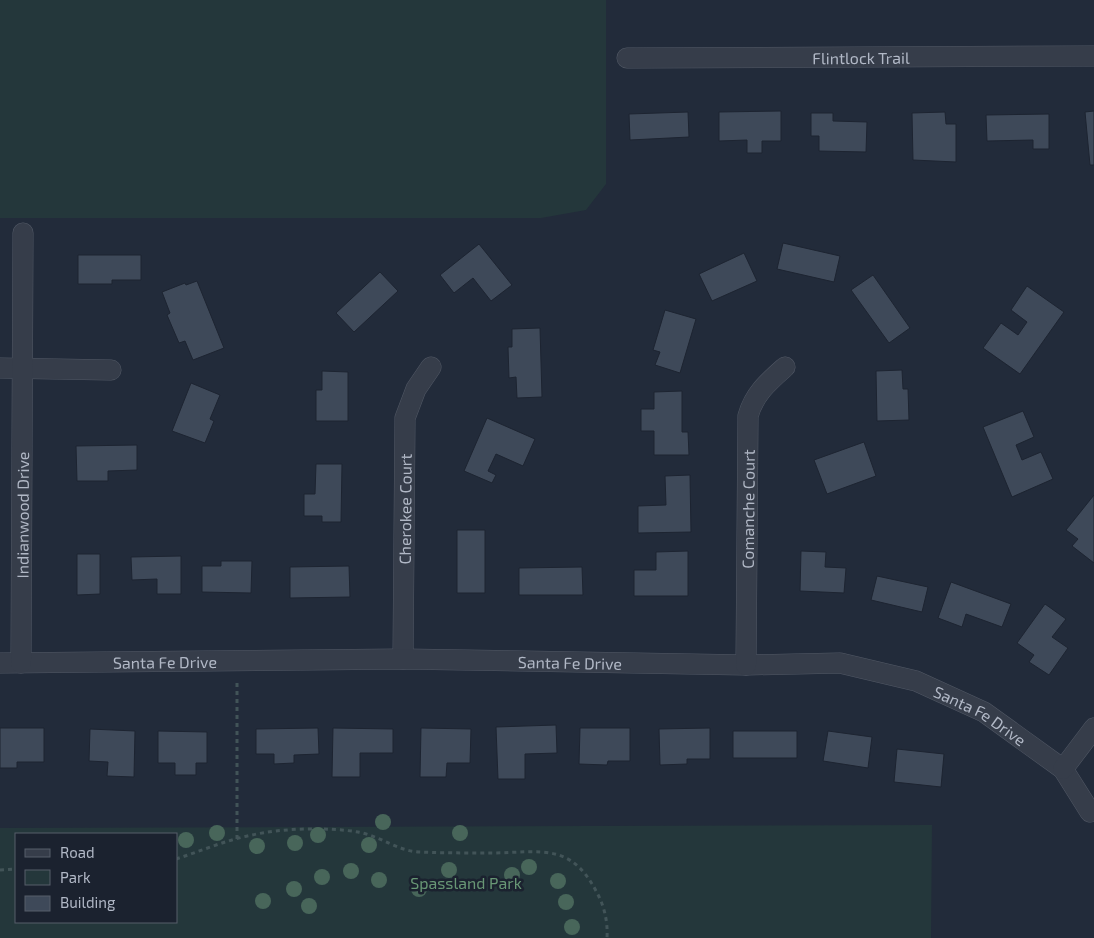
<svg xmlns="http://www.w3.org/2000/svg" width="1094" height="938" font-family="'Exo 2',sans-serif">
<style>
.green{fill:#24373b;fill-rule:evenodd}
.building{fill:#3e4959;stroke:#1d2431}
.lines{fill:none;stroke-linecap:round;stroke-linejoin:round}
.minor-casing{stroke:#515865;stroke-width:21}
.path{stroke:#425458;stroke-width:3;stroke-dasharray:4 4;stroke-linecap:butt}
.minor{stroke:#363d4a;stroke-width:20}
.tree{fill:#48665a}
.labels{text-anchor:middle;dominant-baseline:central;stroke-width:5;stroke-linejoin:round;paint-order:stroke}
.street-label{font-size:16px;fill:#b1b8c6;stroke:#1b222f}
.park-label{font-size:16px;fill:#689775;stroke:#1b222f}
</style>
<rect width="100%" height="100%" fill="#222b3a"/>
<!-- green -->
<path class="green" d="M 0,0 L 606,0 L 606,184 L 586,210 L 541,218 L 0,218 Z
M 932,825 L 931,938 L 0,938 L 0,828 ZM 16,834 L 176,834 L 176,922 L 16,922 Z"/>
<!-- building -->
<path class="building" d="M 781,111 L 781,141 L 762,141 L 762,153 L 747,153 L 747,140 L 719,141 L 719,112 Z
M 1094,111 L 1094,165 L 1090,165 L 1085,112 Z
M 688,112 L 689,137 L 630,140 L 629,114 Z
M 945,112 L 946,124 L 956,124 L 956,162 L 913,160 L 912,113 Z
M 811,113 L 833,113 L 833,121 L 867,122 L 866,152 L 819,151 L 819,136 L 811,136 Z
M 1049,114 L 1049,149 L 1033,149 L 1033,140 L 987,141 L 986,115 Z
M 783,243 L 840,256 L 834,282 L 777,269 Z
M 479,244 L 512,285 L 491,301 L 473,278 L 454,293 L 440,275 Z
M 744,253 L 757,281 L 712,301 L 699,274 Z
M 78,255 L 141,255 L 141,280 L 112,280 L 112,284 L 78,284 Z
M 380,272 L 398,291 L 354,332 L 336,313 Z
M 873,275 L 910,328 L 889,343 L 851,290 Z
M 197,281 L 224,348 L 193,360 L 185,341 L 179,343 L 167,315 L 170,313 L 162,292 L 185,283 L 186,285 Z
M 1027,286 L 1064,312 L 1020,374 L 983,348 L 1001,323 L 1018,335 L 1027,322 L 1011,310 Z
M 665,310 L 696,319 L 680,373 L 655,365 L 660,352 L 653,350 Z
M 540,328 L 542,397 L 517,398 L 516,377 L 509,378 L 508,347 L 512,347 L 512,329 Z
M 902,370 L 903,389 L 908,389 L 909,420 L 877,421 L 876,371 Z
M 322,371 L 348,372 L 348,421 L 316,421 L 316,390 L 322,390 Z
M 191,383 L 220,395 L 210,419 L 214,421 L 205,443 L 172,431 Z
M 682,391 L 682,432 L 688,432 L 689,455 L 654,455 L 654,431 L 641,431 L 641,409 L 654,409 L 654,392 Z
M 1023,411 L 1034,437 L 1016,445 L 1022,460 L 1041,452 L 1053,479 L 1012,497 L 983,427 Z
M 487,418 L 535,439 L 523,466 L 496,454 L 488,471 L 496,475 L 492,483 L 464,471 Z
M 864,442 L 876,476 L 827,494 L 814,460 Z
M 137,445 L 137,470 L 108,471 L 108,481 L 77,481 L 76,446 Z
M 316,464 L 342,464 L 341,522 L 322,522 L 322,516 L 304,516 L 304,494 L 315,494 Z
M 690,475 L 691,532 L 638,533 L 638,506 L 666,505 L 665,476 Z
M 1094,495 L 1094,563 L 1072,546 L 1078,539 L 1066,530 Z
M 457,530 L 485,530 L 485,593 L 457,593 Z
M 688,551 L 688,596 L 634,596 L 634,570 L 656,570 L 656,552 Z
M 801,551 L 826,552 L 825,567 L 846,568 L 844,593 L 800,591 Z
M 77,554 L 100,554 L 100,594 L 77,595 Z
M 181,556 L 181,594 L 157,594 L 157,579 L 132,580 L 131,557 Z
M 221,561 L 252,561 L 251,593 L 202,592 L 202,566 L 221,566 Z
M 349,566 L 350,597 L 290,598 L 290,567 Z
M 582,567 L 583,595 L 519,595 L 519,568 Z
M 877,576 L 928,587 L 922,612 L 871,600 Z
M 951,582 L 1011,604 L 1002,627 L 966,614 L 962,627 L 938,618 Z
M 1045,604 L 1066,619 L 1052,637 L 1068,648 L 1049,675 L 1029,662 L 1034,655 L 1017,643 Z
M 556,725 L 557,753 L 525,754 L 525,779 L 498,779 L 496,727 Z
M 0,728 L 44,728 L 44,762 L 17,762 L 17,768 L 0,768 Z
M 318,728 L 319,754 L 294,755 L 294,763 L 274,764 L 274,754 L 256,754 L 256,729 Z
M 333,728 L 393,729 L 393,753 L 360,753 L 360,777 L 332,777 Z
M 421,728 L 471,729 L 470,763 L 447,763 L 446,777 L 420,777 Z
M 580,728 L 630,728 L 630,761 L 608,761 L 607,765 L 579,764 Z
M 710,728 L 710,759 L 687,759 L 687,764 L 660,765 L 659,729 Z
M 90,729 L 135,731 L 134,777 L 107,776 L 108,762 L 89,761 Z
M 158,731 L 207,732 L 207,763 L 196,763 L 196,775 L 175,775 L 175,763 L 158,763 Z
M 733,731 L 797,731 L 797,758 L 733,758 Z
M 828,731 L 872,737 L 868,768 L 823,761 Z
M 897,749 L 944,754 L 941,787 L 894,782 Z"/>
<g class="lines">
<defs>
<g id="minor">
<path id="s1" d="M 627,58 L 1094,56"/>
<path d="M 0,368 L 111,370"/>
<path id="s2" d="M 403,659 L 405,418 L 416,389 L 431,367"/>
<path id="s3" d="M 0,663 L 403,659 L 746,665 L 840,663 L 916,681 L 984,712 L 1063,769 L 1090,812"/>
<path id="s4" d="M 21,663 L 23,233"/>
<path id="s5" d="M 746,665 L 748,416 C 754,394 768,382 785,367"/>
<path d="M 1063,769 L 1094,728"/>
</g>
</defs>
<!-- minor casing -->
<use href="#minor" class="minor-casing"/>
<!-- path -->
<path class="path" d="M 237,839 L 237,679
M 176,859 C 201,851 226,840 252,835 C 283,828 327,827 358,832 C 380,836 398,851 419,852 C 444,853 470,853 495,853 C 541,852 571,843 596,891 C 604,905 608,921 607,938
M 0,870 L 16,869"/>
<!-- minor -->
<use href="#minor" class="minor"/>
</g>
<!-- trees -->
<g class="tree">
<circle cx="383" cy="822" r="8"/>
<circle cx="217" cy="833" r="8"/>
<circle cx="460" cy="833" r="8"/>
<circle cx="318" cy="835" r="8"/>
<circle cx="186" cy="840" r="8"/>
<circle cx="295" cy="843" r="8"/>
<circle cx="369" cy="845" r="8"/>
<circle cx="257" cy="846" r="8"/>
<circle cx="529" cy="867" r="8"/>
<circle cx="449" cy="870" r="8"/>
<circle cx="351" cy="871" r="8"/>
<circle cx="512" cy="875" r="8"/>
<circle cx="322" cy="877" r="8"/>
<circle cx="379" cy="880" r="8"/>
<circle cx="558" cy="881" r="8"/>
<circle cx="294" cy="889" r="8"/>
<circle cx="419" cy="889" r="8"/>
<circle cx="263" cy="901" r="8"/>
<circle cx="566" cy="902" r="8"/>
<circle cx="309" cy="906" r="8"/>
<circle cx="572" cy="927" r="8"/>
</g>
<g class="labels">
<!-- street labels -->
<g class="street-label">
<text stroke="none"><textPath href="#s1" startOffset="234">Flintlock Trail</textPath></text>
<text stroke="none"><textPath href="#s5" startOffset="156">Comanche Court</textPath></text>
<text stroke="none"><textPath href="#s2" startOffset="150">Cherokee Court</textPath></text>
<text stroke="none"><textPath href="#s4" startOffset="148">Indianwood Drive</textPath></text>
<text stroke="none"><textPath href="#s3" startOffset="165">Santa Fe Drive</textPath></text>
<text stroke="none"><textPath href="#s3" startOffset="570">Santa Fe Drive</textPath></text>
<text stroke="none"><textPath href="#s3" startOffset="991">Santa Fe Drive</textPath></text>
</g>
<!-- park labels -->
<g class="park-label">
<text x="466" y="882">Spassland Park</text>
</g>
</g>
<!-- legend -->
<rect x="15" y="833" width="162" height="90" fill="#1b222f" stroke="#575e6b"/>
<rect x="25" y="849" width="25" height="8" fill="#363d4a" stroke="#575e6b"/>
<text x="60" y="858" font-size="15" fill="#b1b8c6">Road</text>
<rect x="25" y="870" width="25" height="15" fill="#24373b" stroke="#575e6b"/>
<text x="60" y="883" font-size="15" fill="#b1b8c6">Park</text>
<rect x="25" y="896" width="25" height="15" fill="#3e4959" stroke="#575e6b"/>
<text x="60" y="908" font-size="15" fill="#b1b8c6">Building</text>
</svg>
